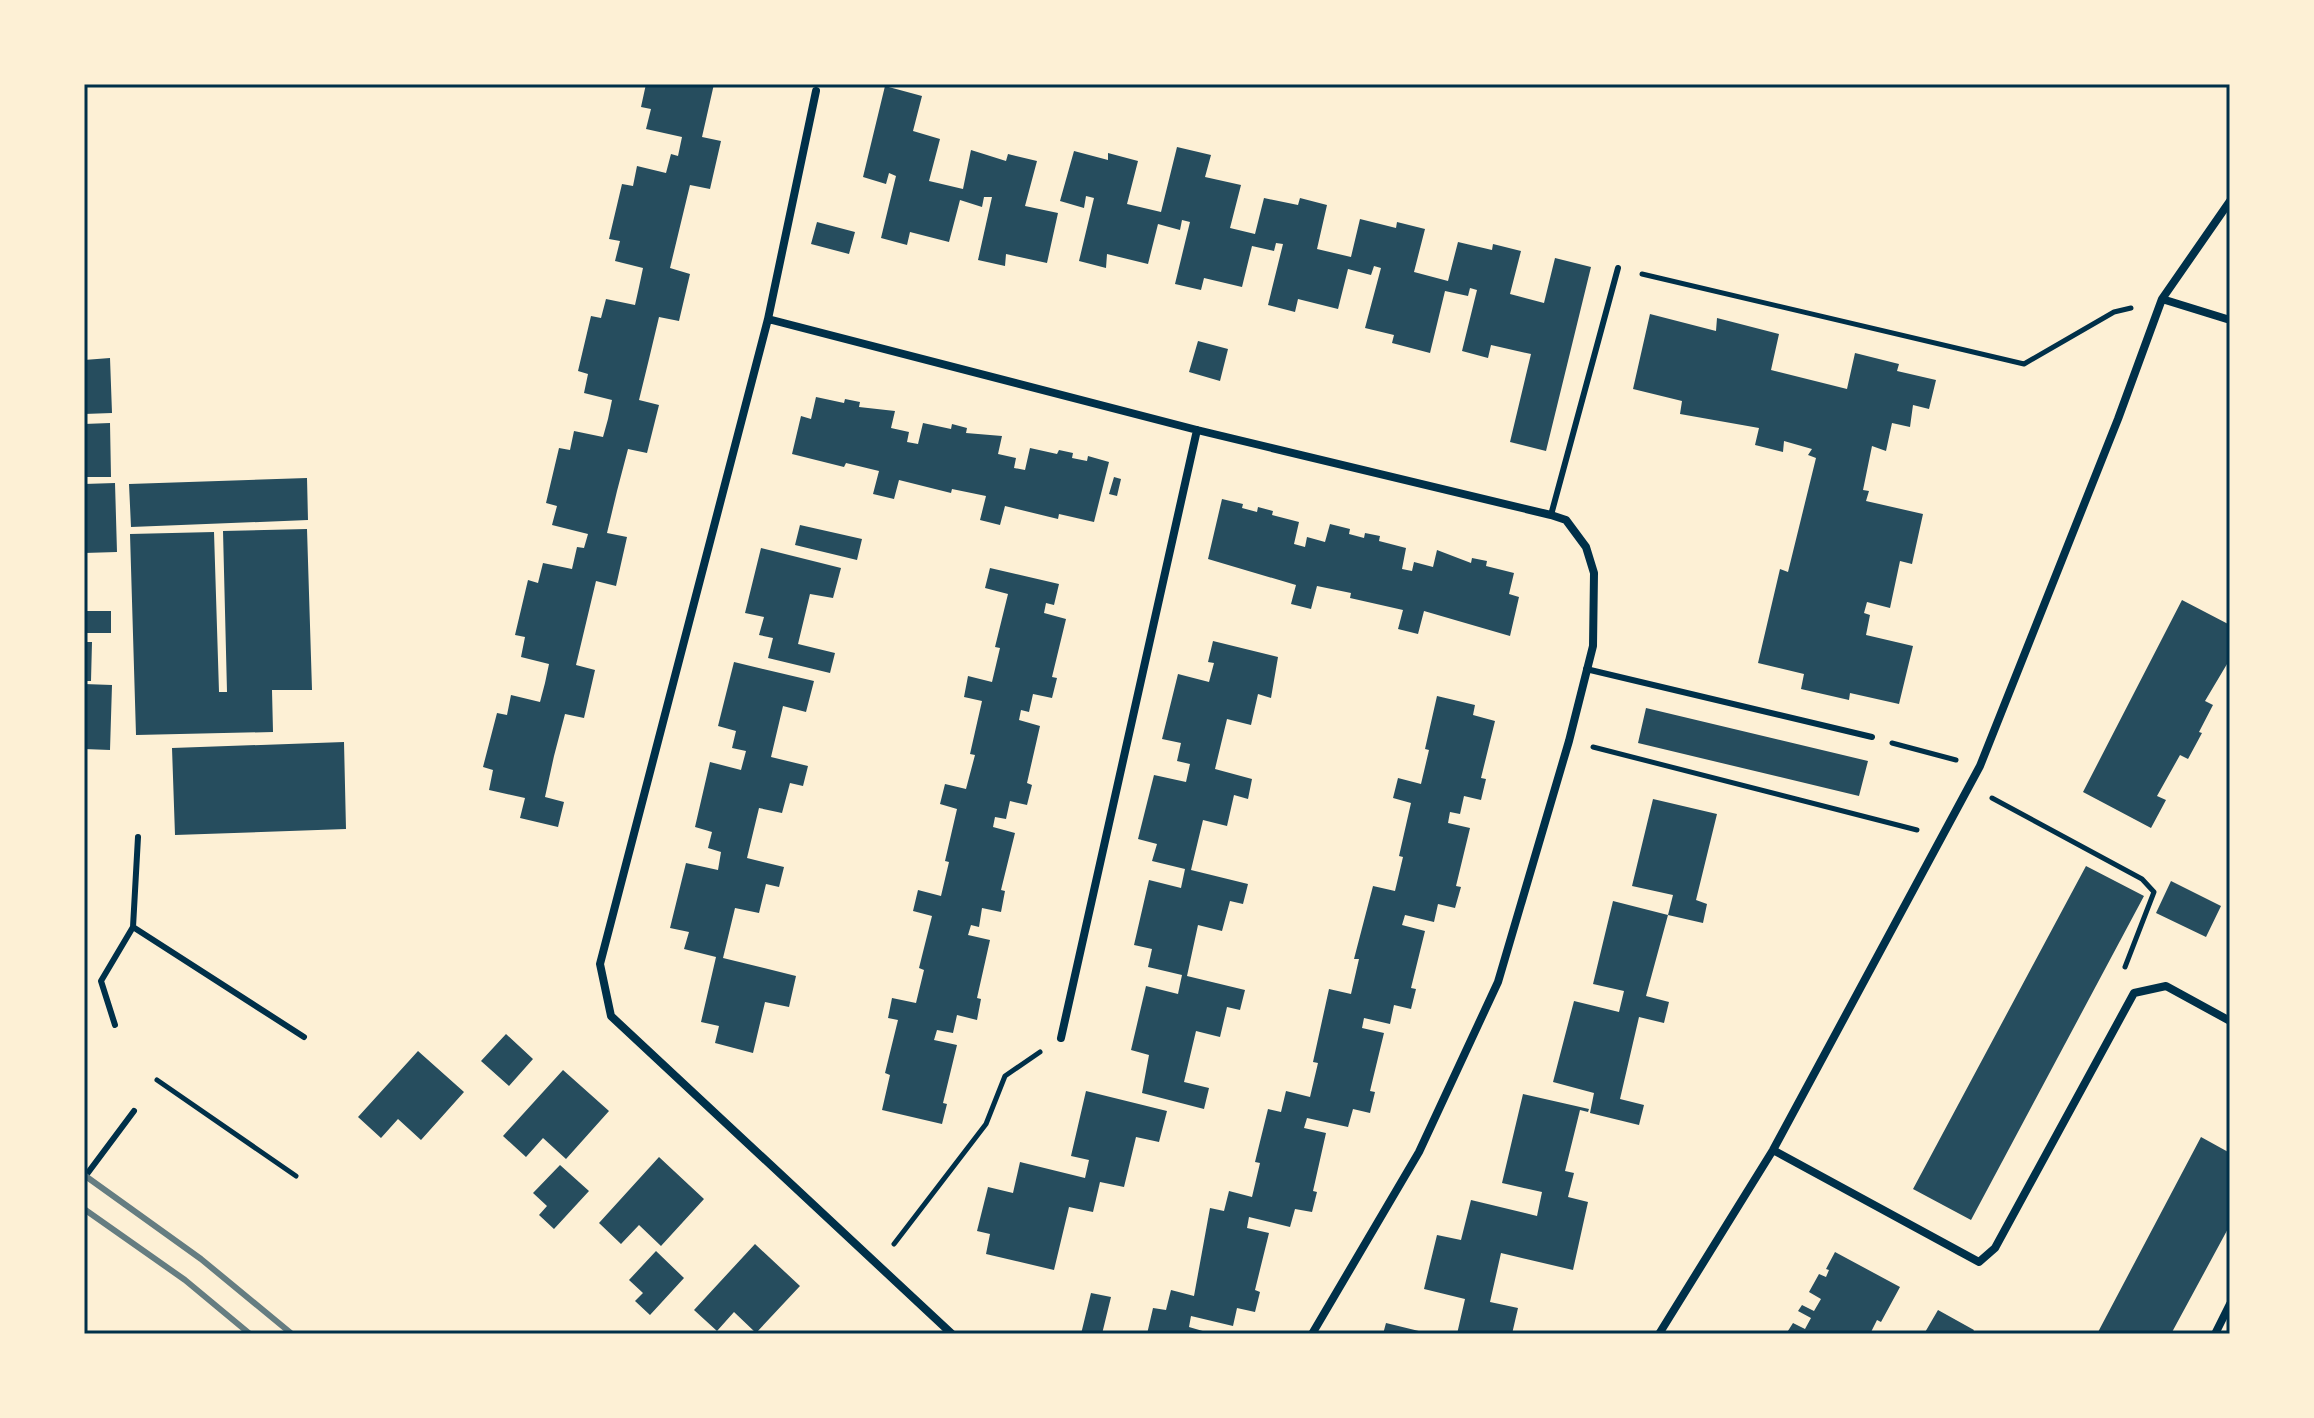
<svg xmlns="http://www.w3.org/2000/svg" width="2314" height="1418" font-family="'PT Sans',sans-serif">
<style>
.building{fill:#264d5e}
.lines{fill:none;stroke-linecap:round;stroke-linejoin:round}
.path{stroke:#003049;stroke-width:5}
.service{stroke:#003049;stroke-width:6}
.minor{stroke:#003049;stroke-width:8}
.rail{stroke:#657d81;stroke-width:6}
.neatline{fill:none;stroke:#003049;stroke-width:3}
</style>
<rect width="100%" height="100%" fill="#fdf0d5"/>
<!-- building -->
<path class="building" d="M 646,84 L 714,84 L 702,137 L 721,141 L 710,189 L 690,185 L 670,268 L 690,274 L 679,321 L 659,317 L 649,359 L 639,400 L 659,405 L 647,453 L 628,449 L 617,491 L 607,533 L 627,537 L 616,586 L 596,581 L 576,665 L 595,670 L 584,718 L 565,714 L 554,756 L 545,797 L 564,802 L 558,827 L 520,818 L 525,798 L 489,790 L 493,770 L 483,767 L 497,713 L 507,715 L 511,695 L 540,702 L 545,683 L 549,664 L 521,657 L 525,637 L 515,635 L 528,580 L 538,583 L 543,563 L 572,569 L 577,547 L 584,548 L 588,534 L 552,525 L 557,506 L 546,503 L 559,448 L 570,450 L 574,431 L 603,437 L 608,419 L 612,400 L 584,393 L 588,374 L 578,371 L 591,316 L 601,318 L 606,299 L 635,305 L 639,287 L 643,268 L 615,261 L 620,241 L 609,239 L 622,184 L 633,186 L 637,166 L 666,173 L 671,154 L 678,156 L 682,137 L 646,129 L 651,109 L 641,107 Z
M 885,86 L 922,96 L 913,131 L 940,139 L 929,181 L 963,189 L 971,150 L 1006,161 L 1008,154 L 1037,161 L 1025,206 L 1058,213 L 1047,263 L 1006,254 L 1005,266 L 978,260 L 992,197 L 984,197 L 982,207 L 960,200 L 949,242 L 910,232 L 907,245 L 881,238 L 896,176 L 889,173 L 886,184 L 863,177 Z
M 1177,147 L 1211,155 L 1205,177 L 1241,185 L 1230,228 L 1255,234 L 1264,198 L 1298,205 L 1300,198 L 1327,205 L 1317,249 L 1351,257 L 1360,219 L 1396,228 L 1397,222 L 1425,229 L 1414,272 L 1448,281 L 1458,242 L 1492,250 L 1493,244 L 1521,251 L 1510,294 L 1544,303 L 1555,258 L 1591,267 L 1546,451 L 1510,442 L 1531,354 L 1491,345 L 1488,358 L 1462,351 L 1477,290 L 1470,288 L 1468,296 L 1445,291 L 1430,353 L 1392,343 L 1394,335 L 1365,328 L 1381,268 L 1374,266 L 1371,275 L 1348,269 L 1338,309 L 1298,299 L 1295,312 L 1268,305 L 1283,244 L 1276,243 L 1274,251 L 1252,246 L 1242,287 L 1204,278 L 1201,290 L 1175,284 L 1190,222 L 1182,220 L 1180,230 L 1158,224 L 1148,264 L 1107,254 L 1106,268 L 1079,261 L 1094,198 L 1086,196 L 1084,208 L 1060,201 L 1074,151 L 1108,160 L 1108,153 L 1138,161 L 1127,204 L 1161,212 Z
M 817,222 L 855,232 L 849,254 L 811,244 Z
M 1650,314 L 1716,331 L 1717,318 L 1779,334 L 1771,370 L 1847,389 L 1855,353 L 1899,364 L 1897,371 L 1936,380 L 1929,409 L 1913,405 L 1910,427 L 1892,423 L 1886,451 L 1872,446 L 1863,490 L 1869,491 L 1866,501 L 1923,514 L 1912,564 L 1900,561 L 1890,608 L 1867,602 L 1864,613 L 1870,615 L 1866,635 L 1913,646 L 1899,704 L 1850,693 L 1849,700 L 1801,689 L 1804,674 L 1758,663 L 1780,569 L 1788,572 L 1816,458 L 1808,455 L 1812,449 L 1784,441 L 1783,452 L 1755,445 L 1759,428 L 1680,414 L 1682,401 L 1633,389 Z
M 1198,341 L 1228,349 L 1220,381 L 1189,372 Z
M 110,358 L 112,413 L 84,414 L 84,360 Z
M 816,397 L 844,403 L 845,399 L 860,402 L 859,407 L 895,411 L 891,428 L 909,432 L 907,442 L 918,444 L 923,423 L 951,429 L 952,424 L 967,428 L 966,433 L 1002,436 L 998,454 L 1016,458 L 1014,468 L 1025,470 L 1030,448 L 1057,454 L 1059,450 L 1073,453 L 1072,458 L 1087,461 L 1088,456 L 1109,462 L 1094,522 L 1059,514 L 1058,519 L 1005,506 L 1000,525 L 980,520 L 986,496 L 952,489 L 951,493 L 899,480 L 894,499 L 873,494 L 879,471 L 846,463 L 844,467 L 792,454 L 801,416 L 811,419 Z
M 110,423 L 111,477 L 84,477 L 84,424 Z
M 1114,477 L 1121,479 L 1117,496 L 1109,494 Z
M 307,478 L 308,520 L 131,527 L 129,484 Z
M 115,483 L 117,552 L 84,553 L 84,484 Z
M 1222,499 L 1243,504 L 1242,508 L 1257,512 L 1258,507 L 1273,511 L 1272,515 L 1299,522 L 1294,544 L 1305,547 L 1307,537 L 1325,542 L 1330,524 L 1350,529 L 1349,534 L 1364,538 L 1365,533 L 1380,536 L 1379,541 L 1406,548 L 1402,569 L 1412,571 L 1414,562 L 1433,567 L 1437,550 L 1471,563 L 1472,558 L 1487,561 L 1486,566 L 1514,573 L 1509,594 L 1519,597 L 1510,636 L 1424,611 L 1418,634 L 1398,629 L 1403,610 L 1350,598 L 1351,593 L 1317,586 L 1311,609 L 1291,604 L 1296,585 L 1208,559 Z
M 800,525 L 862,539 L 857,560 L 795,545 Z
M 307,529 L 312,690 L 272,690 L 273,732 L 136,735 L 130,534 L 214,532 L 219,692 L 227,692 L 223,531 Z
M 761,548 L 841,568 L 833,598 L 810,594 L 798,644 L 835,653 L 830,673 L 768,658 L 773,638 L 759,635 L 764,617 L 745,613 Z
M 990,568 L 1059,584 L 1054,605 L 1046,603 L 1044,613 L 1066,619 L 1052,677 L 1057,678 L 1052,698 L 1033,694 L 1029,712 L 1021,710 L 1019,720 L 1040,726 L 1027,783 L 1032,785 L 1027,805 L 1010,801 L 1006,819 L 995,817 L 993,827 L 1015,833 L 1001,890 L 1005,891 L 1001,912 L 982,908 L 979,927 L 971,925 L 968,935 L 990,940 L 977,998 L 981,999 L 977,1020 L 957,1015 L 953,1033 L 937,1030 L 934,1040 L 957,1045 L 943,1103 L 947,1104 L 942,1124 L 882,1110 L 890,1075 L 885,1073 L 898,1020 L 888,1018 L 892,998 L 916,1003 L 924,970 L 919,968 L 932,916 L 913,911 L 918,890 L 941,896 L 949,862 L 945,861 L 957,809 L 940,804 L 945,784 L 966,789 L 975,755 L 970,754 L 982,701 L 964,697 L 968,676 L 992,682 L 1000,648 L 995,647 L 1008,594 L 985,588 Z
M 2182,600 L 2230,625 L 2230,659 L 2205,701 L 2213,705 L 2199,732 L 2202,733 L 2188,759 L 2180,755 L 2157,796 L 2166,800 L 2151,828 L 2083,792 Z
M 84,611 L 111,611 L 111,633 L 84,633 Z
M 1213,641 L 1278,657 L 1271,698 L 1258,694 L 1251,725 L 1227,719 L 1215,769 L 1252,779 L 1248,799 L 1234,795 L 1227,826 L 1203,820 L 1191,870 L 1248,884 L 1243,904 L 1230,901 L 1222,931 L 1198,925 L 1187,976 L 1245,990 L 1240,1010 L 1227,1007 L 1220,1037 L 1196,1031 L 1184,1082 L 1209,1088 L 1204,1109 L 1142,1093 L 1149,1055 L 1131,1050 L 1146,986 L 1178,994 L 1182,975 L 1148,967 L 1152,949 L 1134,945 L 1149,880 L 1181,888 L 1185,869 L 1152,861 L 1157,844 L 1138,839 L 1154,775 L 1186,782 L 1190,764 L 1177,761 L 1181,743 L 1162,739 L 1178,674 L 1209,682 L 1214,663 L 1208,662 Z
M 84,642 L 92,642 L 91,681 L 84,681 Z
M 734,662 L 814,681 L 806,712 L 783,706 L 771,757 L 808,766 L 803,786 L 790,783 L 782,813 L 759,808 L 747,858 L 784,867 L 779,887 L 766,884 L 759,913 L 735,908 L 723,958 L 796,976 L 789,1007 L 765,1002 L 753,1053 L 715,1043 L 719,1026 L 701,1022 L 716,957 L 684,949 L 689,932 L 670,928 L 686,863 L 718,870 L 721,852 L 708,848 L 712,832 L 695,827 L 710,762 L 741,770 L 746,751 L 732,748 L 736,731 L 718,726 Z
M 84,684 L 112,685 L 110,750 L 84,749 Z
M 1437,696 L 1475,705 L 1473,715 L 1495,721 L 1481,778 L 1486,779 L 1481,800 L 1464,796 L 1460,814 L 1450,812 L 1448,823 L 1470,828 L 1456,886 L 1461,887 L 1455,908 L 1438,904 L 1434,922 L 1405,915 L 1402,925 L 1425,931 L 1411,988 L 1416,989 L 1411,1009 L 1394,1005 L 1390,1024 L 1364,1018 L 1362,1028 L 1384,1033 L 1370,1091 L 1375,1092 L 1370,1113 L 1353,1109 L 1348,1127 L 1307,1118 L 1304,1128 L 1326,1133 L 1313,1191 L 1317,1192 L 1312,1212 L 1295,1209 L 1290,1227 L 1249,1217 L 1247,1228 L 1269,1233 L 1255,1290 L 1260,1292 L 1255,1312 L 1237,1308 L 1233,1326 L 1191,1316 L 1189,1327 L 1213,1334 L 1147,1334 L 1153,1308 L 1166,1310 L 1171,1290 L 1194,1296 L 1210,1208 L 1224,1211 L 1229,1191 L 1252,1197 L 1260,1163 L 1255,1162 L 1268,1109 L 1281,1112 L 1286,1091 L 1310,1097 L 1318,1063 L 1313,1062 L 1329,989 L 1351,994 L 1359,959 L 1354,959 L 1373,886 L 1395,891 L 1403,857 L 1399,856 L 1411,803 L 1393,798 L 1398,778 L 1421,784 L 1429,750 L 1425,749 Z
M 1646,708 L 1868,761 L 1859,796 L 1638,743 Z
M 344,742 L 346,829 L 175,835 L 172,748 Z
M 1653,799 L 1717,814 L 1696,900 L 1707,904 L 1703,923 L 1668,915 L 1673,895 L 1632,886 Z
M 2086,866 L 2144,896 L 1971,1220 L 1913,1189 Z
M 2171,881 L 2221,906 L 2206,937 L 2156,913 Z
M 1613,901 L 1668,915 L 1646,996 L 1669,1002 L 1664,1023 L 1639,1017 L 1620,1099 L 1644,1105 L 1639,1125 L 1590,1113 L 1594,1093 L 1553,1082 L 1574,1001 L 1619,1012 L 1624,991 L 1593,984 Z
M 506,1034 L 533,1059 L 509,1086 L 481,1061 Z
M 418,1051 L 464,1092 L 421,1140 L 398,1119 L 381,1138 L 358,1117 Z
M 563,1070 L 609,1111 L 566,1159 L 543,1138 L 526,1157 L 503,1136 Z
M 1086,1091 L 1167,1111 L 1159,1142 L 1136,1137 L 1124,1187 L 1100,1182 L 1093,1212 L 1069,1207 L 1054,1270 L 986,1254 L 990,1234 L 977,1231 L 988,1187 L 1013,1193 L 1020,1162 L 1085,1178 L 1089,1160 L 1071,1156 Z
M 1523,1094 L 1589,1109 L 1588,1112 L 1580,1110 L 1565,1171 L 1574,1173 L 1568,1197 L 1588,1202 L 1573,1270 L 1501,1253 L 1490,1302 L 1518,1308 L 1512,1334 L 1457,1334 L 1465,1299 L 1424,1289 L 1437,1235 L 1461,1240 L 1471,1200 L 1537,1216 L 1542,1192 L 1502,1183 Z
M 2201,1137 L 2230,1153 L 2230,1225 L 2171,1334 L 2097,1334 Z
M 659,1157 L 704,1199 L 661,1246 L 639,1225 L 621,1244 L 599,1223 Z
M 560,1165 L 589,1191 L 554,1229 L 539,1215 L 547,1206 L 533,1193 Z
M 755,1244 L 800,1286 L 756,1333 L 734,1312 L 717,1331 L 694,1310 Z
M 656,1251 L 684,1278 L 650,1315 L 635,1301 L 643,1293 L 629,1280 Z
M 1835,1252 L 1900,1287 L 1881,1322 L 1877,1320 L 1870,1334 L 1786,1334 L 1793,1323 L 1805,1329 L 1811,1318 L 1798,1311 L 1802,1305 L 1814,1311 L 1821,1299 L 1809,1292 L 1819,1274 L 1826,1277 L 1829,1270 L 1826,1269 Z
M 1091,1293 L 1111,1297 L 1102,1334 L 1081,1334 Z
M 1938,1310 L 1974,1330 L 1972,1334 L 1924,1334 Z
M 1386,1323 L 1427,1333 L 1426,1334 L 1383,1334 Z"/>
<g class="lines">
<!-- path -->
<path class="path" d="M 1642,274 L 2024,364 L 2114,312 L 2131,308
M 1892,743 L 1956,760
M 1593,747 L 1917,830
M 1992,798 L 2142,879 L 2154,892 L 2125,967
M 157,1080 L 296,1176
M 894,1244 L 986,1124 L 1005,1076 L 1040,1052"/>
<!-- service -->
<path class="service" d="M 1551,515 L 1618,268
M 1586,669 L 1872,737
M 133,927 L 304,1037
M 115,1025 L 101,981 L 133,927 L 138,837
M 84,1178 L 134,1111"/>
<!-- minor -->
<path class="minor" d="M 816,91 L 768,319 L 600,964 L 611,1016 L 952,1334
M 2162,299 L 2230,320
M 768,319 L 1197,430 L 1551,515 L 1566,520 L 1586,547 L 1594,573 L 1593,646 L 1569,741 L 1498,982 L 1419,1152 L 1312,1334
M 1061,1038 L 1197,430
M 1773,1150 L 1979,1262 L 1995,1248 L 2134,993 L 2166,986 L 2230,1021
M 1659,1334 L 1773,1150 L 1980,766 L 2118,419 L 2162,299 L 2230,201
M 2215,1334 L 2230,1304"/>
<!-- rail -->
<path class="rail" d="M 84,1175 L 201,1259 L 292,1334
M 84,1209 L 185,1280 L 250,1334"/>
</g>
<!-- border -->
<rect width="2314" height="1418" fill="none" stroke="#fdf0d5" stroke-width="172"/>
<rect x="86" y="86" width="2142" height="1246" class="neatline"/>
</svg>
